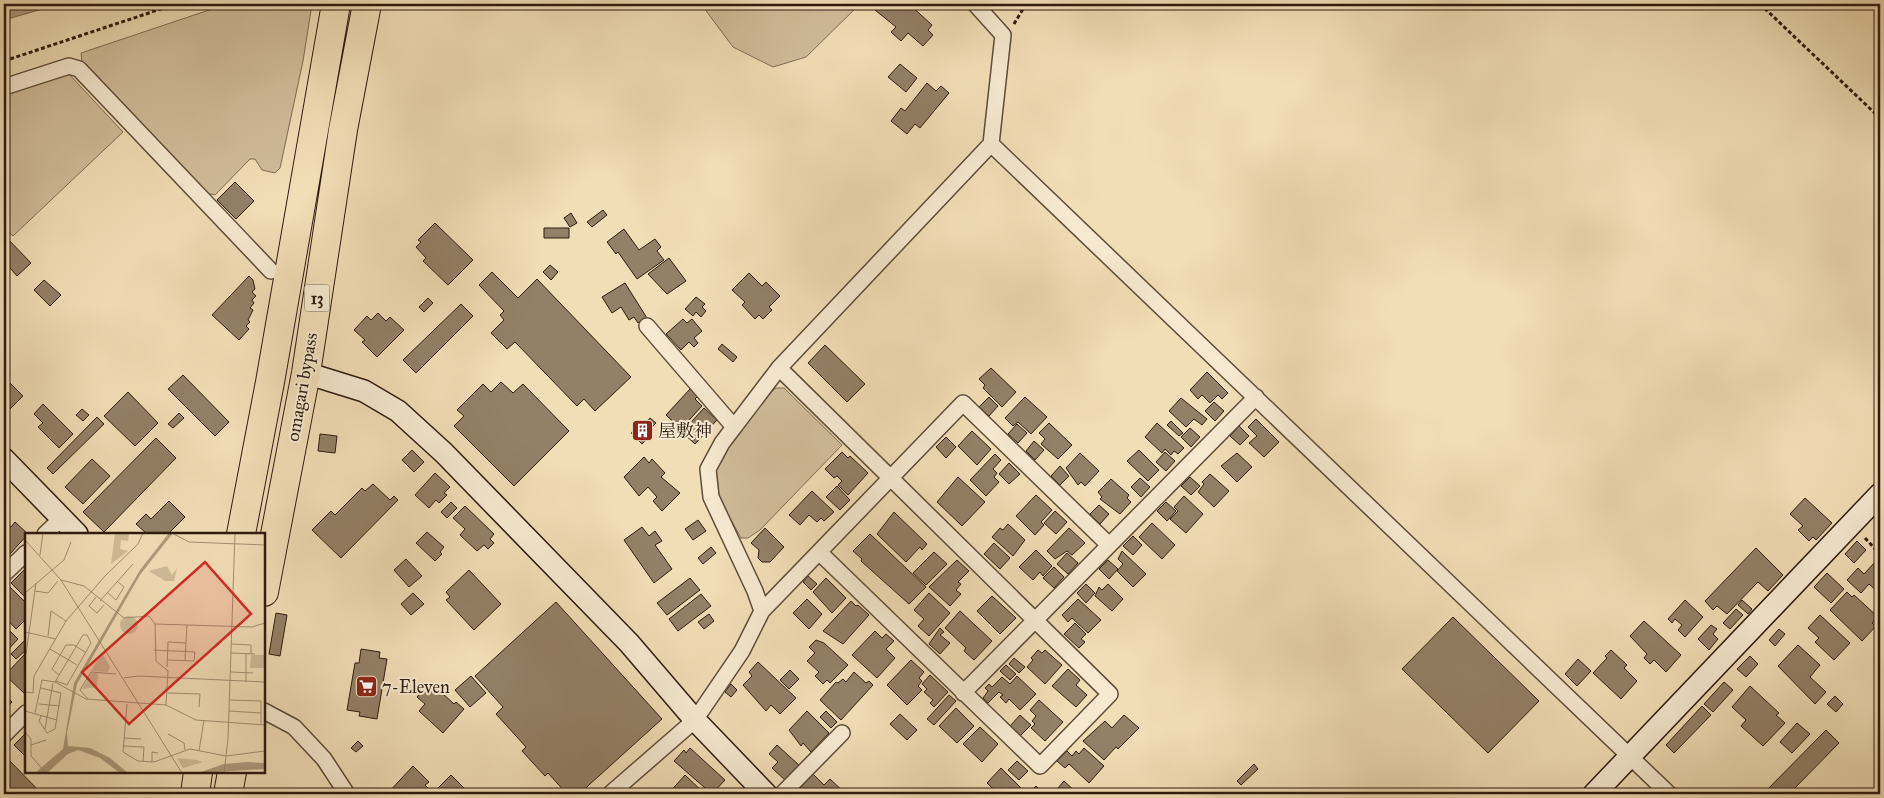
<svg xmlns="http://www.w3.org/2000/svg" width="1884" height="798" font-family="'IM FELL Great Primer','Noto Serif JP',serif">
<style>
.green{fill:#d0bc9a;stroke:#7f6c54}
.water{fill:#af9b7d;stroke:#7b6851}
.building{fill:#938066;stroke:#2e1b0f}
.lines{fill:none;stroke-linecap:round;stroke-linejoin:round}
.street-casing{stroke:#5f4c39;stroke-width:18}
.secondary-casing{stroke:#2e1b0f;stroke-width:24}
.highway-casing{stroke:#2e1b0f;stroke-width:30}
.path{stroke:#2e1b0f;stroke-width:3;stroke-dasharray:4 2.5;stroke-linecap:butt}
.street{stroke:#f6e9d0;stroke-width:15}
.secondary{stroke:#f6e9d0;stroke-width:21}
.highway{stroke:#f1ddb6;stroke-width:28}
.labels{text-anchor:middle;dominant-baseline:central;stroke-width:4;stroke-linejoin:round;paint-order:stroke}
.shield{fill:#f6e9d0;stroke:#6a5949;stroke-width:1}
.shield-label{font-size:16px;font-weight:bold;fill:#2e1b0f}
.street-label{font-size:18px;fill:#2e1b0f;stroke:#f6e9d0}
.poi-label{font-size:18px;fill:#2e1b0f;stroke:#f6e9d0;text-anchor:start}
.inset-road{fill:none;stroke:#a38f73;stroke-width:1}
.view{fill:#d62828;fill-opacity:0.15;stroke:#d62828;stroke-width:2.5}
.inset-edge{fill:none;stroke:#2e1b0f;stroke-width:2.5}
</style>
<rect width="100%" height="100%" fill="#f1ddb6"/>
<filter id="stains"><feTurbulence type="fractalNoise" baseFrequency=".004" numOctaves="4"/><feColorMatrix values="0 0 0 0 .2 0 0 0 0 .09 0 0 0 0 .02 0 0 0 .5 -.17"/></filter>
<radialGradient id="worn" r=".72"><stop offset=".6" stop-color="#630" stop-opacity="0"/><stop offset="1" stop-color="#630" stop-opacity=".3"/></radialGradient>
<!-- green -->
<path class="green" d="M 227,4 L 312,4 L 303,61 L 280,168 L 275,173 L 262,170 L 255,159 L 250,159 L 215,195 L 206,193 L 82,63 L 81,53 Z
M 701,4 L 860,4 L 806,57 L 773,67 L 733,47 Z
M 67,72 L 123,132 L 13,236 L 4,227 L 4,92 Z
M 776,388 L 784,388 L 842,445 L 760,530 L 748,538 L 741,538 C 732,520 714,496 714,475 C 714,455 757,409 770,393 Z"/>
<!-- water -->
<path class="water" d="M 4,4 L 60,4 L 4,20 Z"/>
<!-- building -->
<path class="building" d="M 880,4 L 909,4 L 932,25 L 928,30 L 933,35 L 923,46 L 908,33 L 901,41 L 891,32 L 896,27 L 875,10 Z
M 900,64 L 917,78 L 906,92 L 888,77 Z
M 927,83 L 936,91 L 941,86 L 949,93 L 920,128 L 915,124 L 907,134 L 891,121 L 901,108 L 905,111 Z
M 235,182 L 254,201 L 236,219 L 217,200 Z
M 603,210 L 607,215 L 592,227 L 587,222 Z
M 571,213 L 577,223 L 570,227 L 564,218 Z
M 435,223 L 473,260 L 448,285 L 423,261 L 426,258 L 416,247 L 421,242 L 418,240 Z
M 544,228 L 569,228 L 569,238 L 544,238 Z
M 624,229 L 639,250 L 655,239 L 661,247 L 657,251 L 664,260 L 637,279 L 618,252 L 616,254 L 607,242 Z
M 4,235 L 31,263 L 17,276 L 10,268 L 4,274 Z
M 669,258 L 686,281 L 667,294 L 648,274 Z
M 550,265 L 558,272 L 551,280 L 543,272 Z
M 492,272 L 518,298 L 537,279 L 631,377 L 595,411 L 584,399 L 577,406 L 515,342 L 507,349 L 491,333 L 504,320 L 500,315 L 504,311 L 479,285 Z
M 749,273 L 762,286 L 766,282 L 780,296 L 769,307 L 772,310 L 763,319 L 759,315 L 755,319 L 742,305 L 745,302 L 732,290 Z
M 249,276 L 253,280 L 255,289 L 252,292 L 256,296 L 252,300 L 254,303 L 250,308 L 253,310 L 248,320 L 250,322 L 246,326 L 249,329 L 239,340 L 212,315 Z
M 44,280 L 61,295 L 50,306 L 34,290 Z
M 625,283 L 647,318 L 638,323 L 634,317 L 629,320 L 621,307 L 612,313 L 602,297 Z
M 696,297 L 705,304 L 702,307 L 706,311 L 701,317 L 696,312 L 693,316 L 685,309 Z
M 428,298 L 433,303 L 424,312 L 419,307 Z
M 461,304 L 473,316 L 416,373 L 403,360 Z
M 378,313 L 386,321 L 390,317 L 404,330 L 377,357 L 362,342 L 365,340 L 354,330 L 367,316 L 371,320 Z
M 683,319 L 687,323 L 692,319 L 702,331 L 694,338 L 698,343 L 694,347 L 689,342 L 681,350 L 666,334 Z
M 722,344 L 737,357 L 733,362 L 718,349 Z
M 825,345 L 865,384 L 847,402 L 808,363 Z
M 991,368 L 1016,392 L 1002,407 L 983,388 L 985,385 L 979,379 Z
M 1207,372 L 1228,393 L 1222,399 L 1218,395 L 1210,403 L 1202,395 L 1198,399 L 1190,390 Z
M 183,375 L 229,422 L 215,436 L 168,389 Z
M 4,377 L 23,396 L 4,415 Z
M 501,382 L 513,393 L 523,384 L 569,431 L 514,486 L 454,426 L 464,416 L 457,410 L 483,384 L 491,392 Z
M 690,389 L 698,396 L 695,399 L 702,406 L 681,429 L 666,415 Z
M 128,392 L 158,423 L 135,446 L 104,416 Z
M 989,397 L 998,406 L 989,416 L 979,407 Z
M 1025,397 L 1047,417 L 1031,434 L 1018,422 L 1013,426 L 1005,418 Z
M 1181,398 L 1207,419 L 1202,425 L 1194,419 L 1186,427 L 1169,411 Z
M 1214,402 L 1224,411 L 1215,421 L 1205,411 Z
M 43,404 L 73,434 L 59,448 L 38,427 L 43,423 L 34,414 Z
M 704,408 L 717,420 L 695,444 L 682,432 Z
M 82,409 L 89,415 L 83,421 L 76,415 Z
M 179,413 L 184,418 L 173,428 L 168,424 Z
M 97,417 L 104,424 L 53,474 L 47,468 Z
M 650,418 L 656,423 L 650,429 L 653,432 L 642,444 L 631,433 L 642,421 L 645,424 Z
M 1256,419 L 1279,442 L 1264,457 L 1249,443 L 1257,436 L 1248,427 Z
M 1171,421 L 1183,433 L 1179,436 L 1167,425 Z
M 1049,423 L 1072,445 L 1058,459 L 1041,444 L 1045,439 L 1039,433 Z
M 1157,423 L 1184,448 L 1178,454 L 1174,451 L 1171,455 L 1165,449 L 1162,453 L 1145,437 Z
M 1017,424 L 1027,433 L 1018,443 L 1008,434 Z
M 1239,426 L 1249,436 L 1240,445 L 1230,436 Z
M 1190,428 L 1200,437 L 1191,447 L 1181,437 Z
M 972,431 L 991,449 L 977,465 L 958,446 Z
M 320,434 L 337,436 L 335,453 L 318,451 Z
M 946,437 L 956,447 L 946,458 L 936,447 Z
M 156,438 L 176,458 L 104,532 L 83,512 Z
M 1034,441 L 1044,450 L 1035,460 L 1026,451 Z
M 412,450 L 424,462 L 414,472 L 402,460 Z
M 1139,450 L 1159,470 L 1148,481 L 1127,461 Z
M 842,452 L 848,458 L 850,456 L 868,473 L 848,495 L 838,485 L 842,481 L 837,476 L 834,478 L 825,469 Z
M 1165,452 L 1175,461 L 1166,471 L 1156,462 Z
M 1080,453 L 1099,471 L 1085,486 L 1081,482 L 1078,485 L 1066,468 Z
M 1237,453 L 1252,467 L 1237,482 L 1221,466 Z
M 995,454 L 1001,460 L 993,469 L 997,473 L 994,477 L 999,482 L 986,496 L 970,480 Z
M 644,457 L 649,463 L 652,459 L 665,473 L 661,477 L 680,493 L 662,511 L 653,501 L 657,497 L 648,487 L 639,496 L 624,477 Z
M 92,459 L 110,476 L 83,504 L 65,487 Z
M 1009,463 L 1020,474 L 1009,484 L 999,474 Z
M 1060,466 L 1069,476 L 1060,485 L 1051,476 Z
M 435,473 L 450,487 L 444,493 L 447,495 L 439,503 L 436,500 L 429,508 L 415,495 Z
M 1210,474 L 1229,491 L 1214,507 L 1198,492 L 1204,484 L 1202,482 Z
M 958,477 L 985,502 L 962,526 L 937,502 Z
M 1190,477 L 1200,486 L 1191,495 L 1181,486 Z
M 1140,478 L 1150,487 L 1141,497 L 1131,487 Z
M 1111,479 L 1129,495 L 1127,498 L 1131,502 L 1120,514 L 1100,499 L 1102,497 L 1098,492 Z
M 373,484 L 390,500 L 394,496 L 398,500 L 341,558 L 312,530 L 331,511 L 335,515 L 362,488 L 365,491 Z
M 837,486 L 850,500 L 840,510 L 826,497 Z
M 812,491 L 834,512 L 824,521 L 821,518 L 817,522 L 809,515 L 800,525 L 789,515 Z
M 1036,495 L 1052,510 L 1041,522 L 1044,525 L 1035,535 L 1016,516 Z
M 1184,496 L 1203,514 L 1186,533 L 1170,519 L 1178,511 L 1174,507 Z
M 1805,498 L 1832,523 L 1816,540 L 1813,537 L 1809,541 L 1798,530 L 1803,526 L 1790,514 Z
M 169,501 L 185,517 L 168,534 L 147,534 L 136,524 L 146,514 L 151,519 Z
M 451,502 L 457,508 L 447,518 L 441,512 Z
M 1166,502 L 1176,511 L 1167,521 L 1157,511 Z
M 1099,505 L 1109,514 L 1100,524 L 1090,514 Z
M 465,506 L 494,534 L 490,539 L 494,543 L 488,549 L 484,545 L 477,551 L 460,535 L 465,529 L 453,518 Z
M 1055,511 L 1067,522 L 1056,534 L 1044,523 Z
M 894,512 L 927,544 L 922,550 L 920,547 L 906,562 L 877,534 Z
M 4,520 L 11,527 L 15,522 L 28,534 L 10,554 L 4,548 Z
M 698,520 L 706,531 L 693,540 L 685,529 Z
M 1152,523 L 1175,545 L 1162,559 L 1139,537 Z
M 1008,524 L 1025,540 L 1013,556 L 992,537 L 1000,528 L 1003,530 Z
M 642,527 L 649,536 L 655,531 L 662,541 L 655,545 L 672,569 L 654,583 L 624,540 Z
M 765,528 L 784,547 L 770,562 L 762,562 L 758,558 L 759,550 L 751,543 Z
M 1069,528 L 1085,543 L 1072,555 L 1067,551 L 1055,559 L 1047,551 Z
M 427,532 L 444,547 L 440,552 L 442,554 L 435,561 L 416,543 Z
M 870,534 L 926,587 L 909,604 L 861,561 L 862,559 L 853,551 Z
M 1133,536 L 1142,545 L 1133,555 L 1123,546 Z
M 1857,541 L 1866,550 L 1854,563 L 1845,554 Z
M 994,543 L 1010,558 L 1000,569 L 984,554 Z
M 711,547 L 716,553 L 703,564 L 698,558 Z
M 1756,548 L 1783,575 L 1768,591 L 1758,582 L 1727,614 L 1717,606 L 1713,610 L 1705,601 Z
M 1036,550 L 1052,566 L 1043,576 L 1040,572 L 1033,580 L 1019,567 Z
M 1122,551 L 1146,574 L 1133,587 L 1117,571 L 1123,564 L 1118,559 Z
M 934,552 L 947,564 L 926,585 L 913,573 Z
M 1067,553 L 1078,563 L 1068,574 L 1057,564 Z
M 406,559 L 422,576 L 409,587 L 394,570 Z
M 957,560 L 969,571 L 958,582 L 961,584 L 956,590 L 961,594 L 950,606 L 929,587 Z
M 1108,560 L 1118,569 L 1109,579 L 1099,569 Z
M 1876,561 L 1880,565 L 1880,594 L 1869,584 L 1861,593 L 1847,580 L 1858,568 L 1864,574 Z
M 1054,567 L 1064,577 L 1054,588 L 1043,578 Z
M 26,568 L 26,598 L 11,583 Z
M 469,570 L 501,604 L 474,630 L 446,600 L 450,597 L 446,592 Z
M 1827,573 L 1844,589 L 1831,603 L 1814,587 Z
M 808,576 L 817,584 L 811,590 L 803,582 Z
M 690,578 L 700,590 L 667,615 L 657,603 Z
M 826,578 L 846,598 L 832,613 L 813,592 Z
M 6,583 L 26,603 L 26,619 L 16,629 L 4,616 L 4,585 Z
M 1086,584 L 1095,593 L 1086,603 L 1077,593 Z
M 1108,584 L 1123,599 L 1112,611 L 1095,596 L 1099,587 L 1102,590 Z
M 1847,592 L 1852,597 L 1854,595 L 1878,617 L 1872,623 L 1876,626 L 1862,641 L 1830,610 Z
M 413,593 L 424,604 L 411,615 L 401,604 Z
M 929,593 L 950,613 L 929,636 L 918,626 L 924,619 L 914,610 Z
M 701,594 L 711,606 L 678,631 L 669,619 Z
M 992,596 L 1016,618 L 1000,634 L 977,611 Z
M 807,599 L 822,614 L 809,629 L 793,613 Z
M 1078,599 L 1101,620 L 1088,633 L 1072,618 L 1068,622 L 1062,615 Z
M 1685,600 L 1703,617 L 1685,637 L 1678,630 L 1682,625 L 1675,619 L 1672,623 L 1668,619 Z
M 1742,600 L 1752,609 L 1748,614 L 1738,605 Z
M 851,601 L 856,606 L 858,605 L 869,615 L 843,644 L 823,631 Z
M 556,602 L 662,719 L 579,794 L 573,788 L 567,794 L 548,773 L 545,776 L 522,751 L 526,747 L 496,714 L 503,707 L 475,676 Z
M 1736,609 L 1743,615 L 1730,629 L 1723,623 Z
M 960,611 L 992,641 L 974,660 L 964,651 L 966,648 L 945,628 Z
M 276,613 L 287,615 L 280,656 L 269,654 Z
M 709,614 L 714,621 L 704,629 L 698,622 Z
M 1820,615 L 1850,643 L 1834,660 L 1815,642 L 1819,638 L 1808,628 Z
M 1453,617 L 1539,701 L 1488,753 L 1402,669 Z
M 1644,621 L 1681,655 L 1666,672 L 1654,660 L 1650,664 L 1644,658 L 1647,654 L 1630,636 Z
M 1075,623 L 1086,634 L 1081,639 L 1085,642 L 1079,648 L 1064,634 Z
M 4,625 L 18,639 L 4,654 Z
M 1711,625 L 1717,629 L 1713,634 L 1718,639 L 1709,650 L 1698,639 Z
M 940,628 L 944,632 L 940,635 L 950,643 L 940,654 L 929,644 Z
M 1779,629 L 1785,634 L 1775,646 L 1769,640 Z
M 875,631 L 882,638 L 886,634 L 894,641 L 886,649 L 895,658 L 877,678 L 852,655 Z
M 26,639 L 26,652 L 25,651 L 16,659 L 11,654 Z
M 816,640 L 824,643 L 848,665 L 830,683 L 827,680 L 823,684 L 815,676 L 819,672 L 807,661 L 815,653 L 809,647 Z
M 1798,645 L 1820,665 L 1810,677 L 1826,692 L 1815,704 L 1778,666 Z
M 361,649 L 380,652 L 379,658 L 387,659 L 377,719 L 359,716 L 360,712 L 347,710 L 355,663 L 359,663 Z
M 1038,650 L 1042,653 L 1045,650 L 1062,665 L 1045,684 L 1027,667 L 1033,660 L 1031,658 Z
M 1611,650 L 1627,665 L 1624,668 L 1637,681 L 1621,699 L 1593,673 L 1607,658 L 1605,656 Z
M 24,655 L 26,657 L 26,691 L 24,693 L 5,675 Z
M 1750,656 L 1758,664 L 1746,677 L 1737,669 Z
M 1014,658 L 1025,667 L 1019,673 L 1009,664 Z
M 1578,659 L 1591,671 L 1577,686 L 1565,674 Z
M 911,660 L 924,672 L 919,678 L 922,681 L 918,686 L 922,690 L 907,705 L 887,685 Z
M 758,662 L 796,698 L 780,714 L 771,705 L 766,711 L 743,685 L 752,676 L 749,672 Z
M 1006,665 L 1016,674 L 1010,680 L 1000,671 Z
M 1068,669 L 1080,680 L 1076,685 L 1087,695 L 1076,707 L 1052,686 Z
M 790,670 L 799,679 L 789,689 L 780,680 Z
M 854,672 L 866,683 L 869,681 L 873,685 L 841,720 L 820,700 L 836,682 L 838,683 L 843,679 L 846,682 Z
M 930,675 L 948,692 L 934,707 L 930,703 L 933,700 L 924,692 L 927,689 L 922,684 Z
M 471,676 L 486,693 L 470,707 L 455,690 Z
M 1017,676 L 1036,694 L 1020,710 L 1009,699 L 1006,703 L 1000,697 L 1003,695 L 999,692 L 988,703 L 983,698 L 988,691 L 985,688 L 989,684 L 992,687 L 1002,677 L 1010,684 Z
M 430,682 L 454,704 L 456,702 L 464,709 L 443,733 L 419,711 L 425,704 L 417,697 Z
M 1724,682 L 1733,690 L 1713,712 L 1704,704 Z
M 731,684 L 737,690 L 731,697 L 725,692 Z
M 1750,686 L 1779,713 L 1776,715 L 1785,723 L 1763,746 L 1741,726 L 1746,720 L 1732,707 Z
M 4,694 L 12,702 L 4,711 Z
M 949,695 L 956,701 L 934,725 L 927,719 Z
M 1835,696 L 1843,704 L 1836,712 L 1827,704 Z
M 1039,700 L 1063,722 L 1045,741 L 1031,728 L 1035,724 L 1032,721 L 1036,716 L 1030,710 Z
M 1702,706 L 1711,715 L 1674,753 L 1666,745 Z
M 956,708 L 974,726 L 957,743 L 939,726 Z
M 807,711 L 829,733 L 811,752 L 803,743 L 801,746 L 789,730 Z
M 826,711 L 837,722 L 831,728 L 820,717 Z
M 900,714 L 917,730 L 907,740 L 890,724 Z
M 1020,715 L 1031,725 L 1020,736 L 1010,726 Z
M 1124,715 L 1139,728 L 1118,749 L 1116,747 L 1104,760 L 1083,741 L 1105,721 L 1112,728 Z
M 1797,723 L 1810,734 L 1792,753 L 1780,742 Z
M 980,727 L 998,744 L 982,762 L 963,744 Z
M 1826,730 L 1839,743 L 1789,794 L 1763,794 Z
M 26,733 L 26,757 L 14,745 Z
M 358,741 L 363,746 L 356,752 L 351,748 Z
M 777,745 L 800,766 L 786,781 L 772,768 L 778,762 L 769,754 Z
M 690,748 L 725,780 L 712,794 L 674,761 L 684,750 L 686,753 Z
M 1084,748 L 1104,766 L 1089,783 L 1069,764 L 1065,768 L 1057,761 L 1067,751 L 1072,756 L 1076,751 L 1079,754 Z
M 7,758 L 42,794 L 4,794 L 4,761 Z
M 1017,761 L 1028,771 L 1019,780 L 1008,770 Z
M 1254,764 L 1258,769 L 1241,785 L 1237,781 Z
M 413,766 L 429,782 L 425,785 L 429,789 L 424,794 L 387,794 Z
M 1001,768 L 1023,790 L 1018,794 L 999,794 L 987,783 Z
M 813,774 L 824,785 L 830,779 L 846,794 L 806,794 L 800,788 Z
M 451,775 L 468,792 L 466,794 L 432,794 Z
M 685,775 L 705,794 L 668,794 Z
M 1064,781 L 1078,794 L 1056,794 L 1059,791 L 1057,789 Z
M 1036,786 L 1044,794 L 1028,794 Z"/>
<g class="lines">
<defs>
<path id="street" d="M 4,87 L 69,66 L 79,69 L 271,271
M 991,144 L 1669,794
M 647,326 L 734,427
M 779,368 L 1110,694 L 1040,766 L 819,552
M 45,534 L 62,518
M 4,574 L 26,553
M 762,611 L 963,403 L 1108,544
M 963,693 L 1256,397
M 264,711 L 294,727 L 324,759 L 347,794
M 4,735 L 26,713
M 610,794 L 695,720 L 742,651 L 762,611 L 755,591 L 711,497 L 708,469 L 722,443 L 779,368 L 991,144 L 1003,35 L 975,4
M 782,794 L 842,733"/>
<path id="secondary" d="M 306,373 L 364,391 L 398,411 L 444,453 L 629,643 L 695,720 L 766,794
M 4,459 L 77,534
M 1594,794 L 1880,494"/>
<path id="highway" d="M 241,534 L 270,382 L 336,4
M 264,592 L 306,373 L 343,130 L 367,4
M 195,794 L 198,772
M 228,794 L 232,772"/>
</defs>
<!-- street casing -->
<use href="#street" class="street-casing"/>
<!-- secondary casing -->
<use href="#secondary" class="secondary-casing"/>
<!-- highway casing -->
<use href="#highway" class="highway-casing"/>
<!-- path -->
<path class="path" d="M 1760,4 L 1880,118
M 1014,24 L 1026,4
M 4,61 L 176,4
M 1865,538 L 1880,554"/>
<!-- street -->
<use href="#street" class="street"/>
<!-- secondary -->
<use href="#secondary" class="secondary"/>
<!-- highway -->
<use href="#highway" class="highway"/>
</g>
<!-- icons -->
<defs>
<symbol id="building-square" viewBox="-11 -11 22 22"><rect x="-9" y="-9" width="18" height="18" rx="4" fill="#8f2418" stroke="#f6e9d0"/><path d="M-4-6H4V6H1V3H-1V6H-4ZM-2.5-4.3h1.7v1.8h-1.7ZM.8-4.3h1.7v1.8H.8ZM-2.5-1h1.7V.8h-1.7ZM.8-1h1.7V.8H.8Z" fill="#fff"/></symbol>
<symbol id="supermarket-square" viewBox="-11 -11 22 22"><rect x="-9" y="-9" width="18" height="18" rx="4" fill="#8f2418" stroke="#f6e9d0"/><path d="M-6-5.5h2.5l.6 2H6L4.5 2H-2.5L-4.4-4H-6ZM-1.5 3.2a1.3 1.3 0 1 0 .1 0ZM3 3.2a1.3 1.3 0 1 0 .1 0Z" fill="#fff"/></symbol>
</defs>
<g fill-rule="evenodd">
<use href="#building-square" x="630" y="418" width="25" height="25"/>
<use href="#supermarket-square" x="354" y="674" width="25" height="25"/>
</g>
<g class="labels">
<!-- shield labels -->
<rect class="shield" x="304.5" y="284.5" width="25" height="27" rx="4"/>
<g class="shield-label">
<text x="317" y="298">13</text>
</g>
<!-- street labels -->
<g class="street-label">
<text transform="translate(302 387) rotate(-80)">omagari bypass</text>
</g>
<!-- poi labels -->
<g class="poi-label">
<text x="658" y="431">屋敷神</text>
<text x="382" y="687">7-Eleven</text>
</g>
</g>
<!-- overview -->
<g transform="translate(25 533)">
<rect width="240" height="240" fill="#f1ddb6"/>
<path d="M 90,0 L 104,0 L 103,8 L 96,7 L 95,16 L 103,18 L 86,31 ZM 142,33 L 147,42 L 152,35 L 149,48 L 140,48 L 124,38 ZM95 92a9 9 0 1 1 18 0a9 9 0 1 1-18 0ZM 77,120 L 85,134 L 83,139 L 66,138 ZM 226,122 L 240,122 L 240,135 L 225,135 ZM 66,140 L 73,140 L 72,154 L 57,156 ZM 152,225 L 172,227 L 178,229 L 158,235 Z" fill="#d0bc9a"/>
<path d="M 144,0 L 148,0 L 115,42 L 52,151 L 42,200 L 43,213 L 65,215 L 85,225 L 103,240 L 95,240 L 75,225 L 53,217 L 43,221 L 22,240 L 10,240 L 38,216 L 49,150 L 115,37 ZM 222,229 L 240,230 L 240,236 L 173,240 L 199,231 Z" fill="#af9b7d"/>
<path class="inset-road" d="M 147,0 L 164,9 L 240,12M 0,7 L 36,47 L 157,240M 15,22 L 18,0M 36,47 L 59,53 L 99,85 L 124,83 L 130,91 L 131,128 L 143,138 L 141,172M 10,58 L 23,60 L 33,48M 82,59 L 91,67 L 99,54 L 92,48M 0,60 L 39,27 L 46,9M 71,64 L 64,73 L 72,80 L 79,72M 75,68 L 108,31M 130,91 L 227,94 L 240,90M 0,99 L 31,106M 23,103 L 26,78 L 41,88M 207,111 L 226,112 L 226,121M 25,116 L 52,132M 129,117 L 170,119 L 169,128 L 143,127M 206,120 L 230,121M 1,121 L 11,50M 0,127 L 0,152M 160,127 L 162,92M 142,134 L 143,109 L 161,110M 206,139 L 228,140M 34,142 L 27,136 L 41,112 L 49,112 L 60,119M 99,145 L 113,143 L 240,149M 31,148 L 42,152 L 66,110 L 62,102 L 58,102 L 30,149 L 61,166 L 141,172 L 171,187 L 240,192M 221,149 L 221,121M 0,159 L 8,160 L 9,143 L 41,88 L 80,43 L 113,11 L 118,0M 143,160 L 175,161 L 174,174M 63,166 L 55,157 L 66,139 L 91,141M 204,167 L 236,168 L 236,191M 14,171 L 35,173M 102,171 L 98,219 L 113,228 L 129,229 L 165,216 L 201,223M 0,178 L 32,187M 204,178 L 236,180M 10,180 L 17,147 L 30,149M 16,183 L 14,188 L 22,200 L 30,196 L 36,160 L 16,155M 20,196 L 28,150M 0,199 L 6,206 L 6,223 L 21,240M 143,201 L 159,210 L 160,217M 99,205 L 116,206M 6,212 L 21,207M 99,213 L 119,214 L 118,228M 174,218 L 179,187M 201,223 L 240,218M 127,229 L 127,219 L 133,220M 199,240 L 203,206 L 210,0"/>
<path class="view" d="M 180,29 L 226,81 L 104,191 L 57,139 Z"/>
<rect width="240" height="240" class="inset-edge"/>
</g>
<!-- margin -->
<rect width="1884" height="798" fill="none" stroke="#f1ddb6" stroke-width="20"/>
<rect x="5" y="5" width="1874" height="788" fill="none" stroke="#2e1b0f" stroke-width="2.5"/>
<rect x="10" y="10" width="1864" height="778" fill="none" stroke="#2e1b0f"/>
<rect width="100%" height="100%" filter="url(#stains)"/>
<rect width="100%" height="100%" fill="url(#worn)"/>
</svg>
